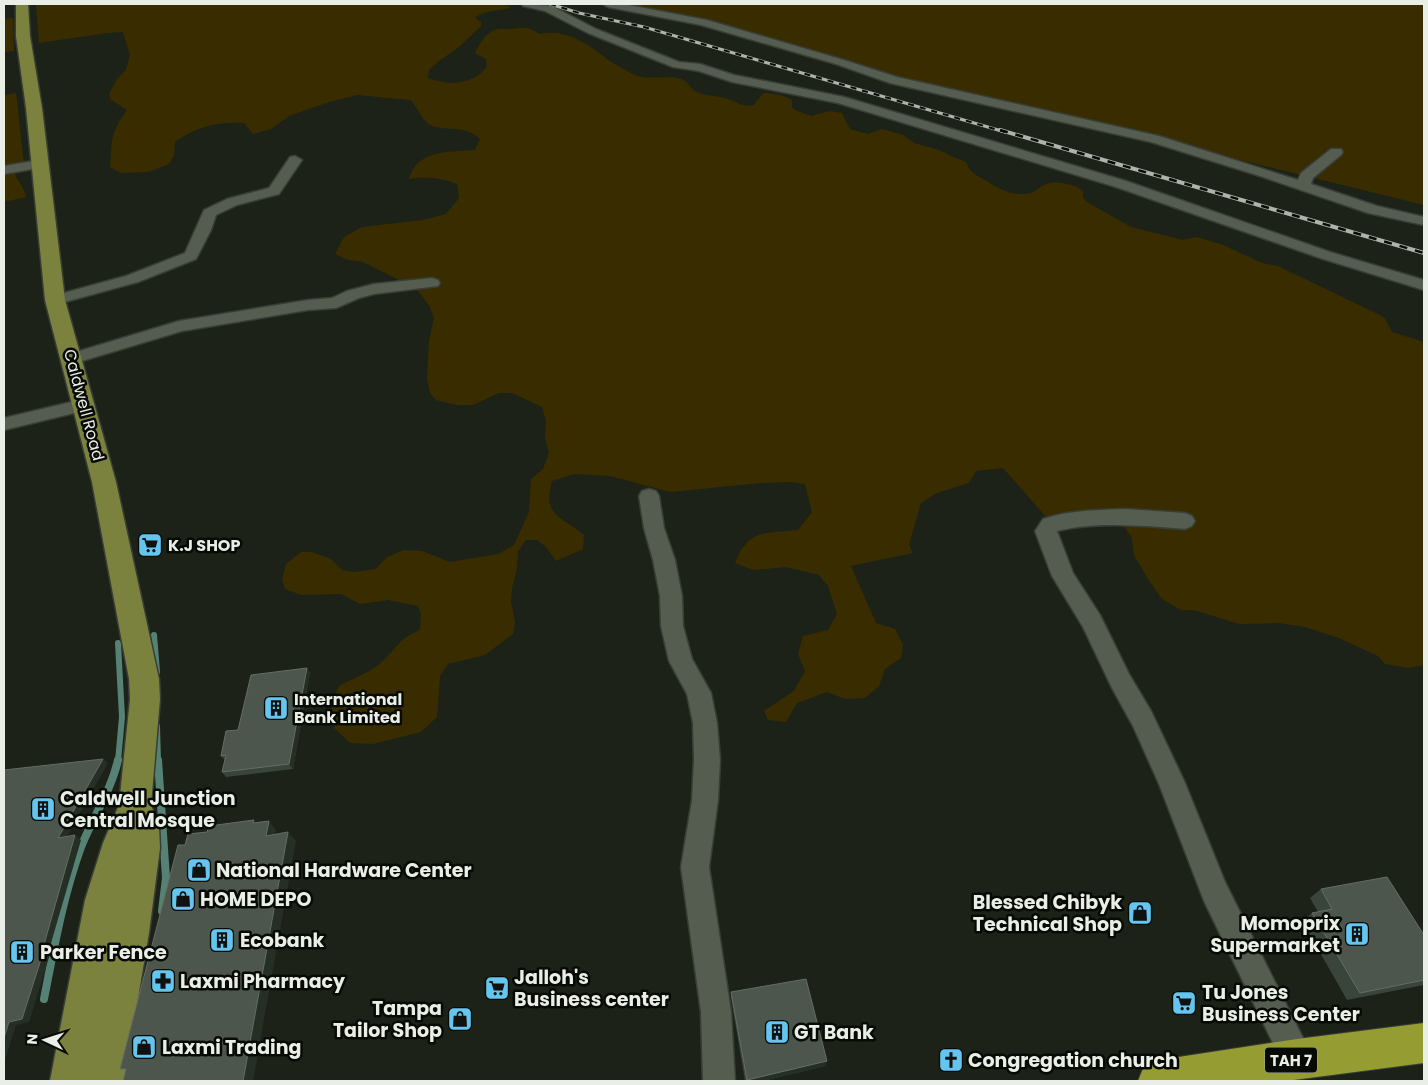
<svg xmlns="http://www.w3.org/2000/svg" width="1428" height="1085" font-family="Poppins,sans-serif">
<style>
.green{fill:#392d00}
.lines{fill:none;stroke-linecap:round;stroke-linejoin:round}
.stream-far1{stroke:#558274;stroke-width:6}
.stream{stroke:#558274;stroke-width:8}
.minor-casing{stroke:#383d36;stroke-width:3}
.major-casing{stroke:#383d36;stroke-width:3}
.highway-casing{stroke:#383d36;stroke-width:2}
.minor{fill:#555c50;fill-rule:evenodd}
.major{fill:#7b823e;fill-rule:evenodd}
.highway{fill:#949c32;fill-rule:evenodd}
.rail-far1-casing{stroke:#aeb3ab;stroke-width:3}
.rail-casing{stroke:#aeb3ab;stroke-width:4}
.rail-far1{stroke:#080a06;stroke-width:2;stroke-dasharray:6;stroke-linecap:butt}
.rail{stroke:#080a06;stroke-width:2.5;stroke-dasharray:8;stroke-linecap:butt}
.wall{fill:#39443b}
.shaded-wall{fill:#262f25}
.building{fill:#4c564d;stroke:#656e65}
.labels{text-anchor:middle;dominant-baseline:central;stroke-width:5;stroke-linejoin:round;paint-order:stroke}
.shield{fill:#080a06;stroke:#a6aaa3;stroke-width:1}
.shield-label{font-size:15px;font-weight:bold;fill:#e9eee6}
.street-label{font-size:16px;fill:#e9eee6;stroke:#080a06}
.poi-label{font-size:16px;font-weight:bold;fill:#e9eee6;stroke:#080a06;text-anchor:start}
.near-poi-label{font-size:19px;font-weight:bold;fill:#e9eee6;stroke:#080a06;text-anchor:start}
</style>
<rect width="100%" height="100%" fill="#1c2217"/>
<!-- green -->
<path class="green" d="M 36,4 L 502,4 L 512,7 C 499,12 485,9 475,18 L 481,22 L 481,26 L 459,47 L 439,61 L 429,70 L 428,78 C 449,86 474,85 487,66 L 486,59 L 475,53 C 480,43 488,29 500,29 C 504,28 508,30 512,29 C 523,27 529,27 539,34 C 568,28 589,45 611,62 C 617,66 625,69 631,73 C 645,82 666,74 681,79 C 688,81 689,87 695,91 C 706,97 717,95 728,99 C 740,103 740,107 754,105 L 763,93 C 772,93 784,95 792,100 L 792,107 L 795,110 L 811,116 L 829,111 L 842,113 L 850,129 L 868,134 L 882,129 L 903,135 L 914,143 L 939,150 L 953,157 L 966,162 C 970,173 975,174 985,180 C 997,188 1009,195 1025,194 C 1033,194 1039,187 1046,184 C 1057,180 1075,184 1083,191 L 1083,198 L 1087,202 L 1131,227 L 1183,240 L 1197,237 L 1223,245 L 1262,263 L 1278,266 L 1384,317 L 1392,332 L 1424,342 L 1424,665 L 1409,668 L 1385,664 L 1378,656 L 1339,638 L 1305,627 L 1279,623 L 1239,624 L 1194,610 L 1181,610 L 1162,599 L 1148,579 L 1134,555 L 1132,538 L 1121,522 L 1047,518 L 1003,468 L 976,471 L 969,483 L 937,493 L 921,503 L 909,545 L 913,553 L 851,566 L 876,623 L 895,629 L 903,645 L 901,658 L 885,669 L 879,686 L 865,698 L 845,699 L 827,692 L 797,703 L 786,722 L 768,720 L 764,711 L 794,691 L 805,671 L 798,654 L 803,636 L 828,630 L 837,614 L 828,586 L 819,575 L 786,567 L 753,570 L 735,563 C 749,528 764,534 798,530 L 812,512 L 805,484 L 790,482 L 761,483 L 670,492 L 610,476 L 574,474 L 552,481 C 542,516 561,516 584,535 L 583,549 L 556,561 L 546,547 L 537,540 L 526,540 L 518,551 L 517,568 L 512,588 L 511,601 L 515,622 L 513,634 L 485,655 L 448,664 L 440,676 L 437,717 L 421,732 L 373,744 L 350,743 L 334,728 L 331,706 L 339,686 C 353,678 372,672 384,660 C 399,645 399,639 420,630 L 421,614 L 418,606 L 388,600 L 360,604 L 341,594 L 301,595 L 285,589 L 282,579 L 286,564 L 301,552 L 312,552 L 331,559 L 342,570 L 354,572 L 376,569 L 387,557 L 404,550 L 422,551 L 450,562 L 498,554 L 514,545 L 529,512 L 531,479 L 543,469 L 549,453 L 545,438 L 546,420 L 542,407 L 512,393 L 499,393 L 473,405 L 457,405 L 436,400 L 430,393 L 427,378 L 429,341 L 434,318 L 430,307 L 419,292 L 397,279 L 363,262 L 348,260 L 335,254 L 344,237 L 362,227 L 423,220 L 446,214 L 459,198 L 457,184 C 442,178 425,176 409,179 C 417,149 450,152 475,150 L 480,139 C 463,122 442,134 427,123 C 423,119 415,106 411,100 L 357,95 L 326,103 L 289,116 L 271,129 L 253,134 L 244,123 C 216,122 199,126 175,142 L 174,156 L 169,164 L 148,172 L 121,173 L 110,167 C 113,138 109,135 127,110 L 110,99 L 109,94 L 117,79 L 126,70 L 130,55 L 123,32 L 107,33 L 39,43 Z
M 622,4 L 1424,4 L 1424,205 L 840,62 L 722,25 Z
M 13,18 L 14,51 L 4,52 L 4,19 Z
M 16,93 L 24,164 L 15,175 C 19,184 23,185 26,197 L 4,202 L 4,95 Z"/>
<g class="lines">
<!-- stream-far1 -->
<path class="stream-far1" d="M 154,635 L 157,672
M 157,726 L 158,761
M 118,761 L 122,717 L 118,643"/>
<!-- stream -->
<path class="stream" d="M 158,760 L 166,878 L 162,911
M 44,999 C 54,948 63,896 81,847 C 93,817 111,791 118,760"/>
<defs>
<path id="minor" d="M 522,4 L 552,6 L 596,29 L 679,62 L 700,64 L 734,75 L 844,97 L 1126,181 L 1330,252 L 1424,280 L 1424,290 L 1320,258 L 1116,187 L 838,103 L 732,82 L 699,71 L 673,67 L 588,33 L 545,11 L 523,6 Z
M 603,4 L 623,4 L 707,20 L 844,60 L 897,77 L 1159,136 L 1298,180 L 1301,173 L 1331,149 L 1341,149 L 1343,152 L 1341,155 L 1313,178 L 1311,184 L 1377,206 L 1424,217 L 1424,225 L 1368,213 L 1260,176 L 1151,142 L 890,83 L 836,64 L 701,25 L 608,7 Z
M 295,156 L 302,160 L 279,194 L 237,205 L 216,215 L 211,230 L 196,259 L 138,282 L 61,303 L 49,303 L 47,300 L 49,297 L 126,276 L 185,253 L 204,210 L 227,199 L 269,188 L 290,157 Z
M 39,160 L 44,161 L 46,164 L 44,167 L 4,174 L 4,166 Z
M 432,278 L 438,280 L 440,283 L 438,286 L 374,294 L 359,298 L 336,308 L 308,310 L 182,331 L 72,364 L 66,363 L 63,359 L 66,355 L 179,321 L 308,300 L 332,298 L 347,291 L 374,284 Z
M 84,399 L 91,401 L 93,405 L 91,409 L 4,430 L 4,418 Z
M 649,489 L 656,491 L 659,496 L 664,528 L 675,560 L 682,596 L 683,626 L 692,659 L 711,693 L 717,723 L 720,760 L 718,800 L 709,867 L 731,1012 L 735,1081 L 703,1081 L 701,1012 L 681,867 L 692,800 L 694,760 L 693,723 L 687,694 L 669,661 L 661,626 L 660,596 L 653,560 L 644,528 L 639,496 L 642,491 Z
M 1126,509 L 1185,513 L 1192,516 L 1195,521 L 1192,526 L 1185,529 C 1142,526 1099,521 1057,531 L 1073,573 L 1100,615 L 1129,674 L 1151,711 L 1185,783 L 1225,882 L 1308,1048 L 1313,1059 L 1308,1070 L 1297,1075 L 1286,1070 L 1204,901 L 1159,784 L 1133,726 L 1112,688 L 1083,627 L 1052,576 L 1035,531 L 1043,519 C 1069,510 1098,510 1126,509 Z"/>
<path id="major" d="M 16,4 L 28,4 L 30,36 L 42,108 L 65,300 L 116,482 L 159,679 L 160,699 L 151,805 L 159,827 L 160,848 L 149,933 L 124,1081 L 50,1081 L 85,900 L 103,843 L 119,805 L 130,699 L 129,679 L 92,482 L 45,300 L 26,108 L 16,36 Z"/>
<path id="highway" d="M 1424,1023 L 1424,1063 L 1286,1081 L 1138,1081 L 1144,1066 L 1159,1060 L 1297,1039 Z"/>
</defs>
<!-- minor casing -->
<use href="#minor" class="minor-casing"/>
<!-- major casing -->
<use href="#major" class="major-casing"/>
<!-- highway casing -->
<use href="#highway" class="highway-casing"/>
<!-- minor -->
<use href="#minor" class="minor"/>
<!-- major -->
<use href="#major" class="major"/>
<!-- highway -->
<use href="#highway" class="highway"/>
<defs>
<path id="rail-far1" d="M 550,4 L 579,13 L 644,27 L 1005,132"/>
<path id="rail" d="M 1000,130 L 1424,253"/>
</defs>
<!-- rail-far1 casing -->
<use href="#rail-far1" class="rail-far1-casing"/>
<!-- rail casing -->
<use href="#rail" class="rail-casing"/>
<!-- rail-far1 -->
<use href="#rail-far1" class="rail-far1"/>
<!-- rail -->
<use href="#rail" class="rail"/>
</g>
<!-- wall -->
<path class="wall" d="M 307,668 L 310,673 L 293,769 L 226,777 L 222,772 L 225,760 L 221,756 L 238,730 Z
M 1321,889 L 1424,935 L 1424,985 L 1347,1000 L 1302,921 L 1312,913 L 1318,912 L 1310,898 Z
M 731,992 L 827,1061 L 825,1066 L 763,1081 L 745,1081 L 731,998 Z"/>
<!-- shaded-wall -->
<path class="shaded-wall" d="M 307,668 L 310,673 L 293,769 L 289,764 Z
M 103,759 L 108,763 L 64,842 L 58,838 Z
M 269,821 L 276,830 L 273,844 L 266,836 Z
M 288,832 L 296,841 L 253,1081 L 243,1081 Z
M 75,835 L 81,840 L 49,950 L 51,951 L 29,1022 L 16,1025 L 4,1063 L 4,1038 L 9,1022 L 43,948 Z
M 827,1061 L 825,1066 L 763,1081 L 747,1081 L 747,1080 Z"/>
<!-- building -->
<path class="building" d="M 307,668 L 289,764 L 222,772 L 226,755 L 221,756 L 226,731 L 238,730 L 251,675 Z
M 103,759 L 58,838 L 75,835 L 43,948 L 45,947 L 22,1019 L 9,1022 L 4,1038 L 4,770 Z
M 254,820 L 253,823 L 269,821 L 266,836 L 288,832 L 243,1081 L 123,1081 L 126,1069 L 120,1069 L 178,845 L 185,845 L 188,834 L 207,832 L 209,826 Z
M 1387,877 L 1424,935 L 1424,980 L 1360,993 L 1312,913 L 1332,909 L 1321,889 Z
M 806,979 L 827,1061 L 747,1080 L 731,992 Z"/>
<!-- icons -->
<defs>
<symbol id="supermarket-square" viewBox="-11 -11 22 22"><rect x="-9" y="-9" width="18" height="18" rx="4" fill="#64c5ee" stroke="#080a06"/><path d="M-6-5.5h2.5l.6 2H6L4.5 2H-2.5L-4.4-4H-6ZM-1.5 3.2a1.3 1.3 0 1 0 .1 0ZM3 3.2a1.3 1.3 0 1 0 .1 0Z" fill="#111"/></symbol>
<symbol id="building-square" viewBox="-11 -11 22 22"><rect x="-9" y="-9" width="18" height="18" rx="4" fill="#64c5ee" stroke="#080a06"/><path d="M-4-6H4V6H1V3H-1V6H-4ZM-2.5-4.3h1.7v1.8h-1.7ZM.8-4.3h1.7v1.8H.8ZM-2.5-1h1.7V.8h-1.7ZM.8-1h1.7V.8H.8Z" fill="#111"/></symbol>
<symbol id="shop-square" viewBox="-11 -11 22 22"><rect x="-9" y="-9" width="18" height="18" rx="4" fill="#64c5ee" stroke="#080a06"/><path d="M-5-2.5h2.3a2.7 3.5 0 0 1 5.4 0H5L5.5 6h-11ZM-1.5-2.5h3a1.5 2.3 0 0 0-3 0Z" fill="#111"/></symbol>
<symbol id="pharmacy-square" viewBox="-11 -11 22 22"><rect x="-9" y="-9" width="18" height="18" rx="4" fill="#64c5ee" stroke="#080a06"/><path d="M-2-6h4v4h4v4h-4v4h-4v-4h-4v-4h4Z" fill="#111"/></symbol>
<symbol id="church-square" viewBox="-11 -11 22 22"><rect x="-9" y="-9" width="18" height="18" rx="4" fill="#64c5ee" stroke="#080a06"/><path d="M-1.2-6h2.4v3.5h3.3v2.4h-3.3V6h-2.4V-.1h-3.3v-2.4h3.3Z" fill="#111"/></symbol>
</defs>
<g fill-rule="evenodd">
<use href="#supermarket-square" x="136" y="531" width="28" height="28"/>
<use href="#building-square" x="262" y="694" width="28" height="28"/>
<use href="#building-square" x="29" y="795" width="28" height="28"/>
<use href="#shop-square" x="185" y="856" width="28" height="28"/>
<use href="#shop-square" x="169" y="885" width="28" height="28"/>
<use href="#shop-square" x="1126" y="899" width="28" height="28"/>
<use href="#building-square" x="1343" y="920" width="28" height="28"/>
<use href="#building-square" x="208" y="926" width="28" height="28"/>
<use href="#building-square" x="8" y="938" width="28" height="28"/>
<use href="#pharmacy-square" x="149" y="967" width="28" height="28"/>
<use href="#supermarket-square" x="483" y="974" width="28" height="28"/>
<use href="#supermarket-square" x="1170" y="989" width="28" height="28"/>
<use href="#shop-square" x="446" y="1005" width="28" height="28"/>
<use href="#building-square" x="763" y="1018" width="28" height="28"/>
<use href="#shop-square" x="130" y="1033" width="28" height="28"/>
<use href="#church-square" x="937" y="1046" width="28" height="28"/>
</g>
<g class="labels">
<!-- shield labels -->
<rect class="shield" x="1265" y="1047.5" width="52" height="25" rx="4"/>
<g class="shield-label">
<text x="1291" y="1060">TAH 7</text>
</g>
<!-- street labels -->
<g class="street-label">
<text transform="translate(84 405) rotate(75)">Caldwell Road</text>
</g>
<!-- poi labels -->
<g class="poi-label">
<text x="168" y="545">K.J SHOP</text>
<text x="294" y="699">International<tspan x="294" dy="18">Bank Limited</tspan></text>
</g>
<!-- near-poi labels -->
<g class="near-poi-label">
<text x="60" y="798">Caldwell Junction<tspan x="60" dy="22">Central Mosque</tspan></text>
<text x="216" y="870">National Hardware Center</text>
<text x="200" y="899">HOME DEPO</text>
<text x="1122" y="902" text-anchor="end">Blessed Chibyk<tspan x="1122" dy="22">Technical Shop</tspan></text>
<text x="1340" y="923" text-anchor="end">Momoprix<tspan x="1340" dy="22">Supermarket</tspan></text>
<text x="240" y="940">Ecobank</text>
<text x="40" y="952">Parker Fence</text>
<text x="514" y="977">Jalloh's<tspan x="514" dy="22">Business center</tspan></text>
<text x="180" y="981">Laxmi Pharmacy</text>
<text x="1202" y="992">Tu Jones<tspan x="1202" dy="22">Business Center</tspan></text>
<text x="442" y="1008" text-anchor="end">Tampa<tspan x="442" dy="22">Tailor Shop</tspan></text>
<text x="794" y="1032">GT Bank</text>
<text x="162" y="1047">Laxmi Trading</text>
<text x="968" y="1060">Congregation church</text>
</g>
</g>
<!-- border -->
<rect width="1428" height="1085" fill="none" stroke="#e9eee6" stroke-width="10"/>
<!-- north arrow -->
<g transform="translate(45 1040) rotate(274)" stroke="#080a06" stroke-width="4" paint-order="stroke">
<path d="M0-4L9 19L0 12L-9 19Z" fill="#e9eee6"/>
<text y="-8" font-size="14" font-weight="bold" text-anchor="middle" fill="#e9eee6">N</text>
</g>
</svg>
